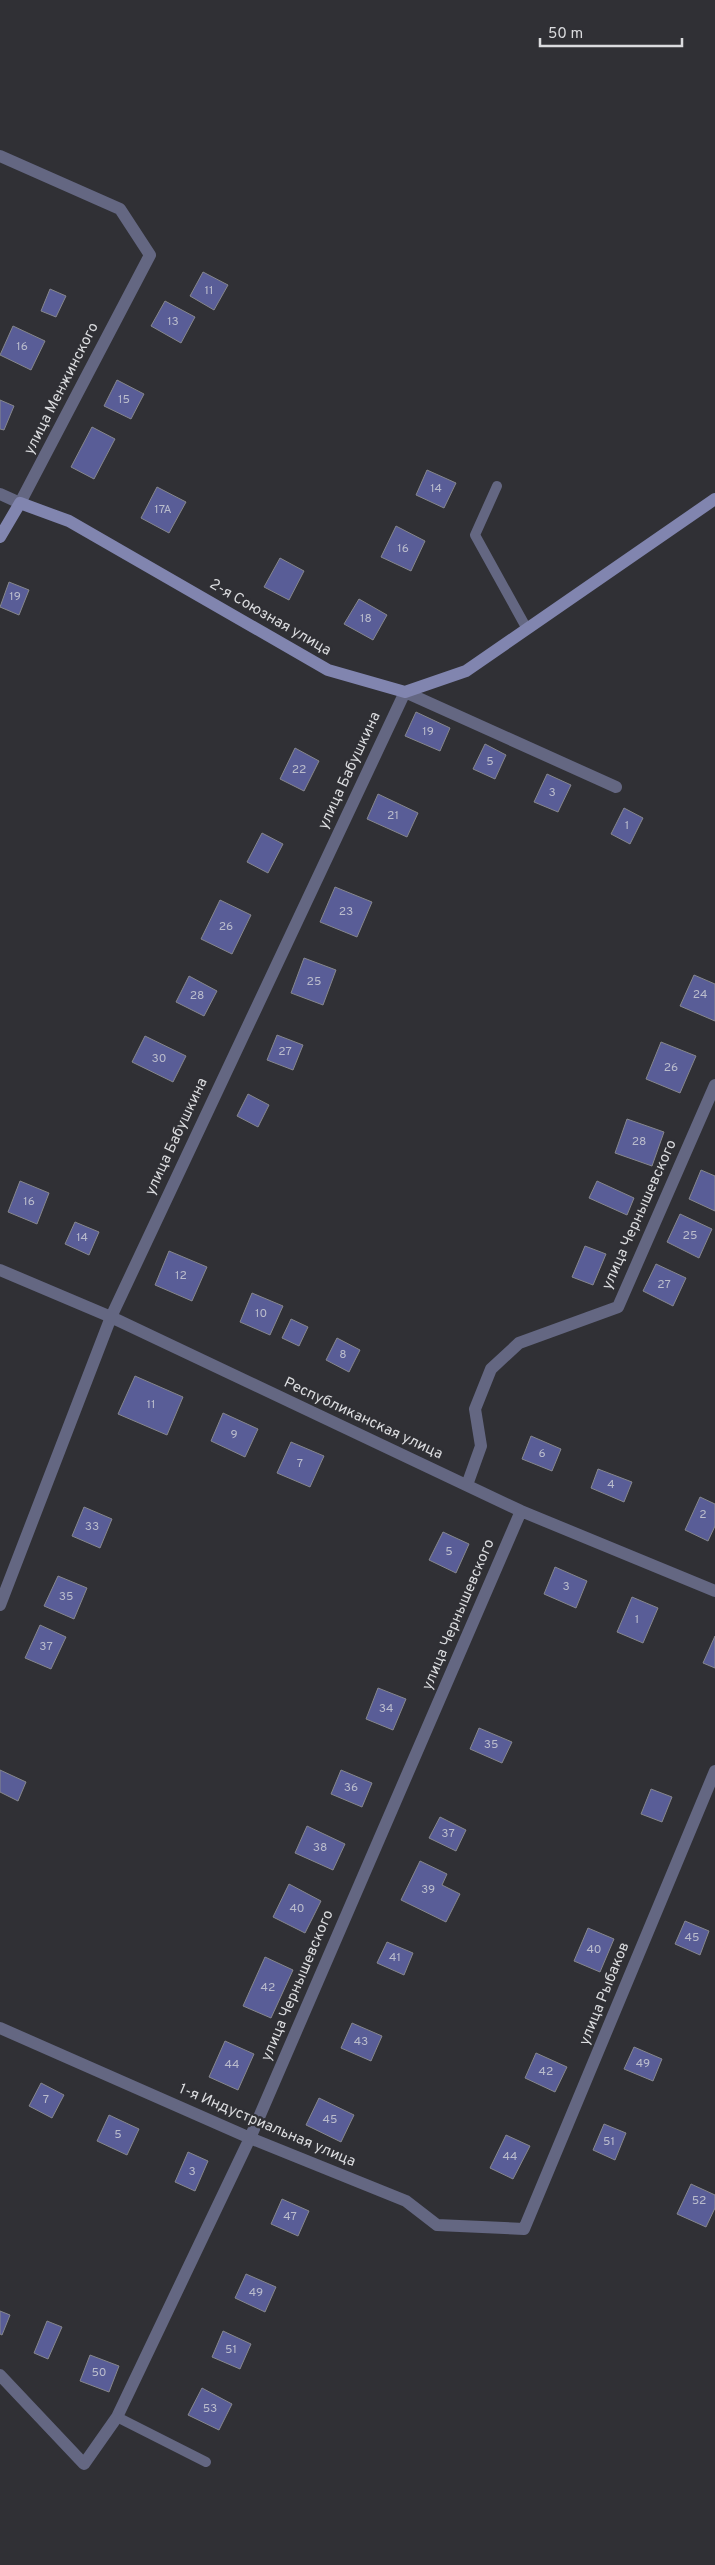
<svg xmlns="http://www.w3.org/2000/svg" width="715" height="2565" font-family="Overpass,sans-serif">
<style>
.building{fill:#595d97;stroke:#86878d}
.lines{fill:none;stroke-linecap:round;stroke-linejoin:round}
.lane{stroke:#646782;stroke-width:10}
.street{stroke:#646782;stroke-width:12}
.secondary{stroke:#8185af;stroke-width:12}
.labels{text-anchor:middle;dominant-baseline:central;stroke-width:4.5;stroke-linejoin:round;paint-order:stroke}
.number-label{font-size:12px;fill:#babccc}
.street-label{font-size:15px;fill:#dadbde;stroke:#303035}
</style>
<rect width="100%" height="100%" fill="#303035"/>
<!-- building -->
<path class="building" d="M 203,272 L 228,285 L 214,310 L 190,296 Z
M 50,289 L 66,296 L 56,317 L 41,311 Z
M 165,301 L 195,317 L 181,343 L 151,326 Z
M 13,326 L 45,341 L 31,370 L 0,355 Z
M 117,380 L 144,394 L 131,419 L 104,406 Z
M 0,400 L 14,406 L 4,430 L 0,429 Z
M 92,427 L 115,439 L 94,479 L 71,467 Z
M 427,470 L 456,483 L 444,508 L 416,495 Z
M 157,487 L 186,502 L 169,533 L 141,518 Z
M 396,526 L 425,541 L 411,571 L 381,557 Z
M 280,558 L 304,571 L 289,600 L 264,587 Z
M 9,582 L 29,590 L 19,615 L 0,607 Z
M 359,599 L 387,615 L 373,640 L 344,624 Z
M 416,712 L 450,728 L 440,751 L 405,736 Z
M 485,744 L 506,755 L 495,779 L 473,769 Z
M 295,748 L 319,761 L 304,791 L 280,779 Z
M 547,774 L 571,785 L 558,812 L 534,802 Z
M 378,794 L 418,813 L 407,837 L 367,819 Z
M 624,808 L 643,818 L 630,844 L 611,834 Z
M 262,833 L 283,844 L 268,873 L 247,862 Z
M 335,887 L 372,902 L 357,937 L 320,922 Z
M 220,900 L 251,915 L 232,954 L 201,939 Z
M 304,958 L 336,970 L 323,1005 L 291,993 Z
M 694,975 L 715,984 L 715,1021 L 680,1006 Z
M 189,976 L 217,991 L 204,1016 L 176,1002 Z
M 277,1035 L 303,1045 L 293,1070 L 267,1060 Z
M 145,1036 L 186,1056 L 173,1082 L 132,1062 Z
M 661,1042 L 696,1056 L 680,1093 L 646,1079 Z
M 248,1094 L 269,1105 L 258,1127 L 237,1116 Z
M 627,1119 L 664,1132 L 652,1166 L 615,1153 Z
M 701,1170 L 715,1176 L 715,1211 L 689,1199 Z
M 20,1181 L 49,1193 L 37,1224 L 8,1212 Z
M 597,1181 L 634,1198 L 627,1215 L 589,1198 Z
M 680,1214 L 712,1229 L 699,1258 L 667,1242 Z
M 75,1222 L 99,1232 L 89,1255 L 65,1244 Z
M 585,1246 L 606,1254 L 593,1285 L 572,1277 Z
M 169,1251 L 207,1267 L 192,1301 L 155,1285 Z
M 656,1264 L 686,1278 L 673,1306 L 643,1291 Z
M 252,1293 L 283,1306 L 270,1335 L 240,1322 Z
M 291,1319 L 308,1327 L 299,1346 L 282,1338 Z
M 337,1338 L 360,1350 L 349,1372 L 326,1360 Z
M 135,1376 L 183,1397 L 167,1435 L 118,1414 Z
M 223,1413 L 258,1429 L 245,1457 L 211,1441 Z
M 531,1436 L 561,1449 L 552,1471 L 522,1459 Z
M 291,1442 L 324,1456 L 310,1487 L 277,1473 Z
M 598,1469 L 632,1482 L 624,1502 L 591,1488 Z
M 700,1497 L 715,1504 L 715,1526 L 708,1541 L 685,1530 Z
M 84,1507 L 112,1519 L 100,1548 L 72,1536 Z
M 443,1532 L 469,1544 L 456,1573 L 429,1560 Z
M 555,1567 L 587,1581 L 576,1608 L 544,1594 Z
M 58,1576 L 87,1588 L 74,1619 L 44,1606 Z
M 632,1597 L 658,1608 L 643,1643 L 617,1632 Z
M 40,1625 L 66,1637 L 51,1669 L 25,1658 Z
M 715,1636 L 715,1668 L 703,1663 Z
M 378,1688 L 406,1699 L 393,1730 L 366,1719 Z
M 479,1728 L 512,1742 L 502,1763 L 470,1749 Z
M 0,1770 L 26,1782 L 18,1801 L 0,1792 Z
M 341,1770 L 372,1783 L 362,1807 L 331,1794 Z
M 651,1789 L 672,1797 L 662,1822 L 641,1814 Z
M 440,1817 L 466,1830 L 456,1851 L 429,1838 Z
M 307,1826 L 345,1844 L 333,1870 L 295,1853 Z
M 420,1861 L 447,1874 L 442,1885 L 460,1894 L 446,1922 L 401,1900 Z
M 289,1884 L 321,1901 L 305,1933 L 273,1917 Z
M 685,1921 L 709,1931 L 700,1955 L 675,1944 Z
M 588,1928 L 614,1939 L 600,1972 L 574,1961 Z
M 387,1942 L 413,1953 L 404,1975 L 377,1963 Z
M 265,1957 L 293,1970 L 271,2018 L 243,2006 Z
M 352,2023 L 382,2036 L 371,2061 L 341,2048 Z
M 225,2041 L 254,2054 L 238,2090 L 209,2077 Z
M 634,2047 L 662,2059 L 653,2081 L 624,2069 Z
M 536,2053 L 567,2067 L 555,2092 L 525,2078 Z
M 41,2083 L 64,2095 L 52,2118 L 29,2106 Z
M 319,2098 L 354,2115 L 341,2142 L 306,2125 Z
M 109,2115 L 139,2129 L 127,2155 L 97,2141 Z
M 604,2124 L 626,2133 L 615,2160 L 593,2150 Z
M 506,2135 L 530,2146 L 513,2179 L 490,2168 Z
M 188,2152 L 208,2161 L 195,2191 L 175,2182 Z
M 691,2184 L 715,2195 L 715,2208 L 706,2227 L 677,2214 Z
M 282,2199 L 309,2211 L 298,2236 L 271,2224 Z
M 246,2274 L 276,2287 L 265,2312 L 235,2298 Z
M 0,2311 L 10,2315 L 2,2335 L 0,2334 Z
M 47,2321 L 62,2327 L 48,2359 L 34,2353 Z
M 223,2331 L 251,2344 L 240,2369 L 212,2357 Z
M 90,2355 L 119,2366 L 109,2392 L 80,2381 Z
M 202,2388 L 232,2404 L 219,2430 L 188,2415 Z"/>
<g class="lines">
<!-- lane -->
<path class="lane" d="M 497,486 L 475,535 L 527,629
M 117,2417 L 206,2462"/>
<!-- street -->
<path class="street" d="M 0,156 L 120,209 L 150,255 L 20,503 L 0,494
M 0,1270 L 111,1317 L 521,1511 L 715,1591
M 467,1485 L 481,1446 L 475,1409 L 491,1369 L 519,1343 L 618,1307 L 715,1085
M 0,1605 L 111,1317 L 405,692 L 616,787
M 0,2028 L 250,2138 L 406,2201 L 437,2225 L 524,2229 L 715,1771
M 0,2375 L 84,2464 L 117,2417 L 250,2138 L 521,1511"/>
<!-- secondary -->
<path class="secondary" d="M 0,537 L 20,503 L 69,521 L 328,670 L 405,692 L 466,671 L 715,499"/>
</g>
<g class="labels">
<!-- number labels -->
<g class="number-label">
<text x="209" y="291">11</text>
<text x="173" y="322">13</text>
<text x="22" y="347">16</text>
<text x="124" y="400">15</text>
<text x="436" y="489">14</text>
<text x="163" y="510">17А</text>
<text x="403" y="549">16</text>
<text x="15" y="597">19</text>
<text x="366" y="619">18</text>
<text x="428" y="732">19</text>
<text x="490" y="762">5</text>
<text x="299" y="770">22</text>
<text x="552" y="793">3</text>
<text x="393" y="816">21</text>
<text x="627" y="826">1</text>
<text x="346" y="912">23</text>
<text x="226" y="927">26</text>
<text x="314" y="982">25</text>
<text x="700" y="995">24</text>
<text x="197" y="996">28</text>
<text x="285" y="1052">27</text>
<text x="159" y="1059">30</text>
<text x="671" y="1068">26</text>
<text x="639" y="1142">28</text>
<text x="29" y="1202">16</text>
<text x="690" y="1236">25</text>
<text x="82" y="1238">14</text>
<text x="181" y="1276">12</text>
<text x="664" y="1285">27</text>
<text x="261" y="1314">10</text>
<text x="343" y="1355">8</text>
<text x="151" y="1405">11</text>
<text x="234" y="1435">9</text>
<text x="542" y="1454">6</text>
<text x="300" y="1464">7</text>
<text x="611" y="1485">4</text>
<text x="703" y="1515">2</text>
<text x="92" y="1527">33</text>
<text x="449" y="1552">5</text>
<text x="566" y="1587">3</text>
<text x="66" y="1597">35</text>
<text x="637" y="1620">1</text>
<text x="46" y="1647">37</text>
<text x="386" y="1709">34</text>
<text x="491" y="1745">35</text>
<text x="351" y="1788">36</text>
<text x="448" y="1834">37</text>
<text x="320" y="1848">38</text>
<text x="428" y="1890">39</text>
<text x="297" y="1909">40</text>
<text x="692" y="1938">45</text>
<text x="594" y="1950">40</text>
<text x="395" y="1958">41</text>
<text x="268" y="1988">42</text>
<text x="361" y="2042">43</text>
<text x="643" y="2064">49</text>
<text x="232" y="2065">44</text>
<text x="546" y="2072">42</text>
<text x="46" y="2100">7</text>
<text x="330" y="2120">45</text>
<text x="118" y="2135">5</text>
<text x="609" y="2142">51</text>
<text x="510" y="2157">44</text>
<text x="192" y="2172">3</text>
<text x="699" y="2201">52</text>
<text x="290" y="2217">47</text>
<text x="256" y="2293">49</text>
<text x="231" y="2350">51</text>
<text x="99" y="2373">50</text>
<text x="210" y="2409">53</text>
</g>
<!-- street labels -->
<g class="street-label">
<text transform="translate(62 389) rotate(-63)">улица Менжинского</text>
<text transform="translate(270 618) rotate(30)">2-я Союзная улица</text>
<text transform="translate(350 771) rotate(-65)">улица Бабушкина</text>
<text transform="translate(177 1137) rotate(-65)">улица Бабушкина</text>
<text transform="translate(640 1215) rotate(-66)">улица Чернышевского</text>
<text transform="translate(363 1419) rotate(25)">Республиканская улица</text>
<text transform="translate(459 1615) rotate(-67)">улица Чернышевского</text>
<text transform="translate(298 1986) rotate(-67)">улица Чернышевского</text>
<text transform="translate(605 1994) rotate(-68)">улица Рыбаков</text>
<text transform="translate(267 2126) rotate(23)">1-я Индустриальная улица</text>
</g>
</g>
<!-- scale -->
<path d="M540 38v8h142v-8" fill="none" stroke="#dadbde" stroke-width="2.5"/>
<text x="548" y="38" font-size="15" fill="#dadbde" stroke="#303035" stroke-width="4" paint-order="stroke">50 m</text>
</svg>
